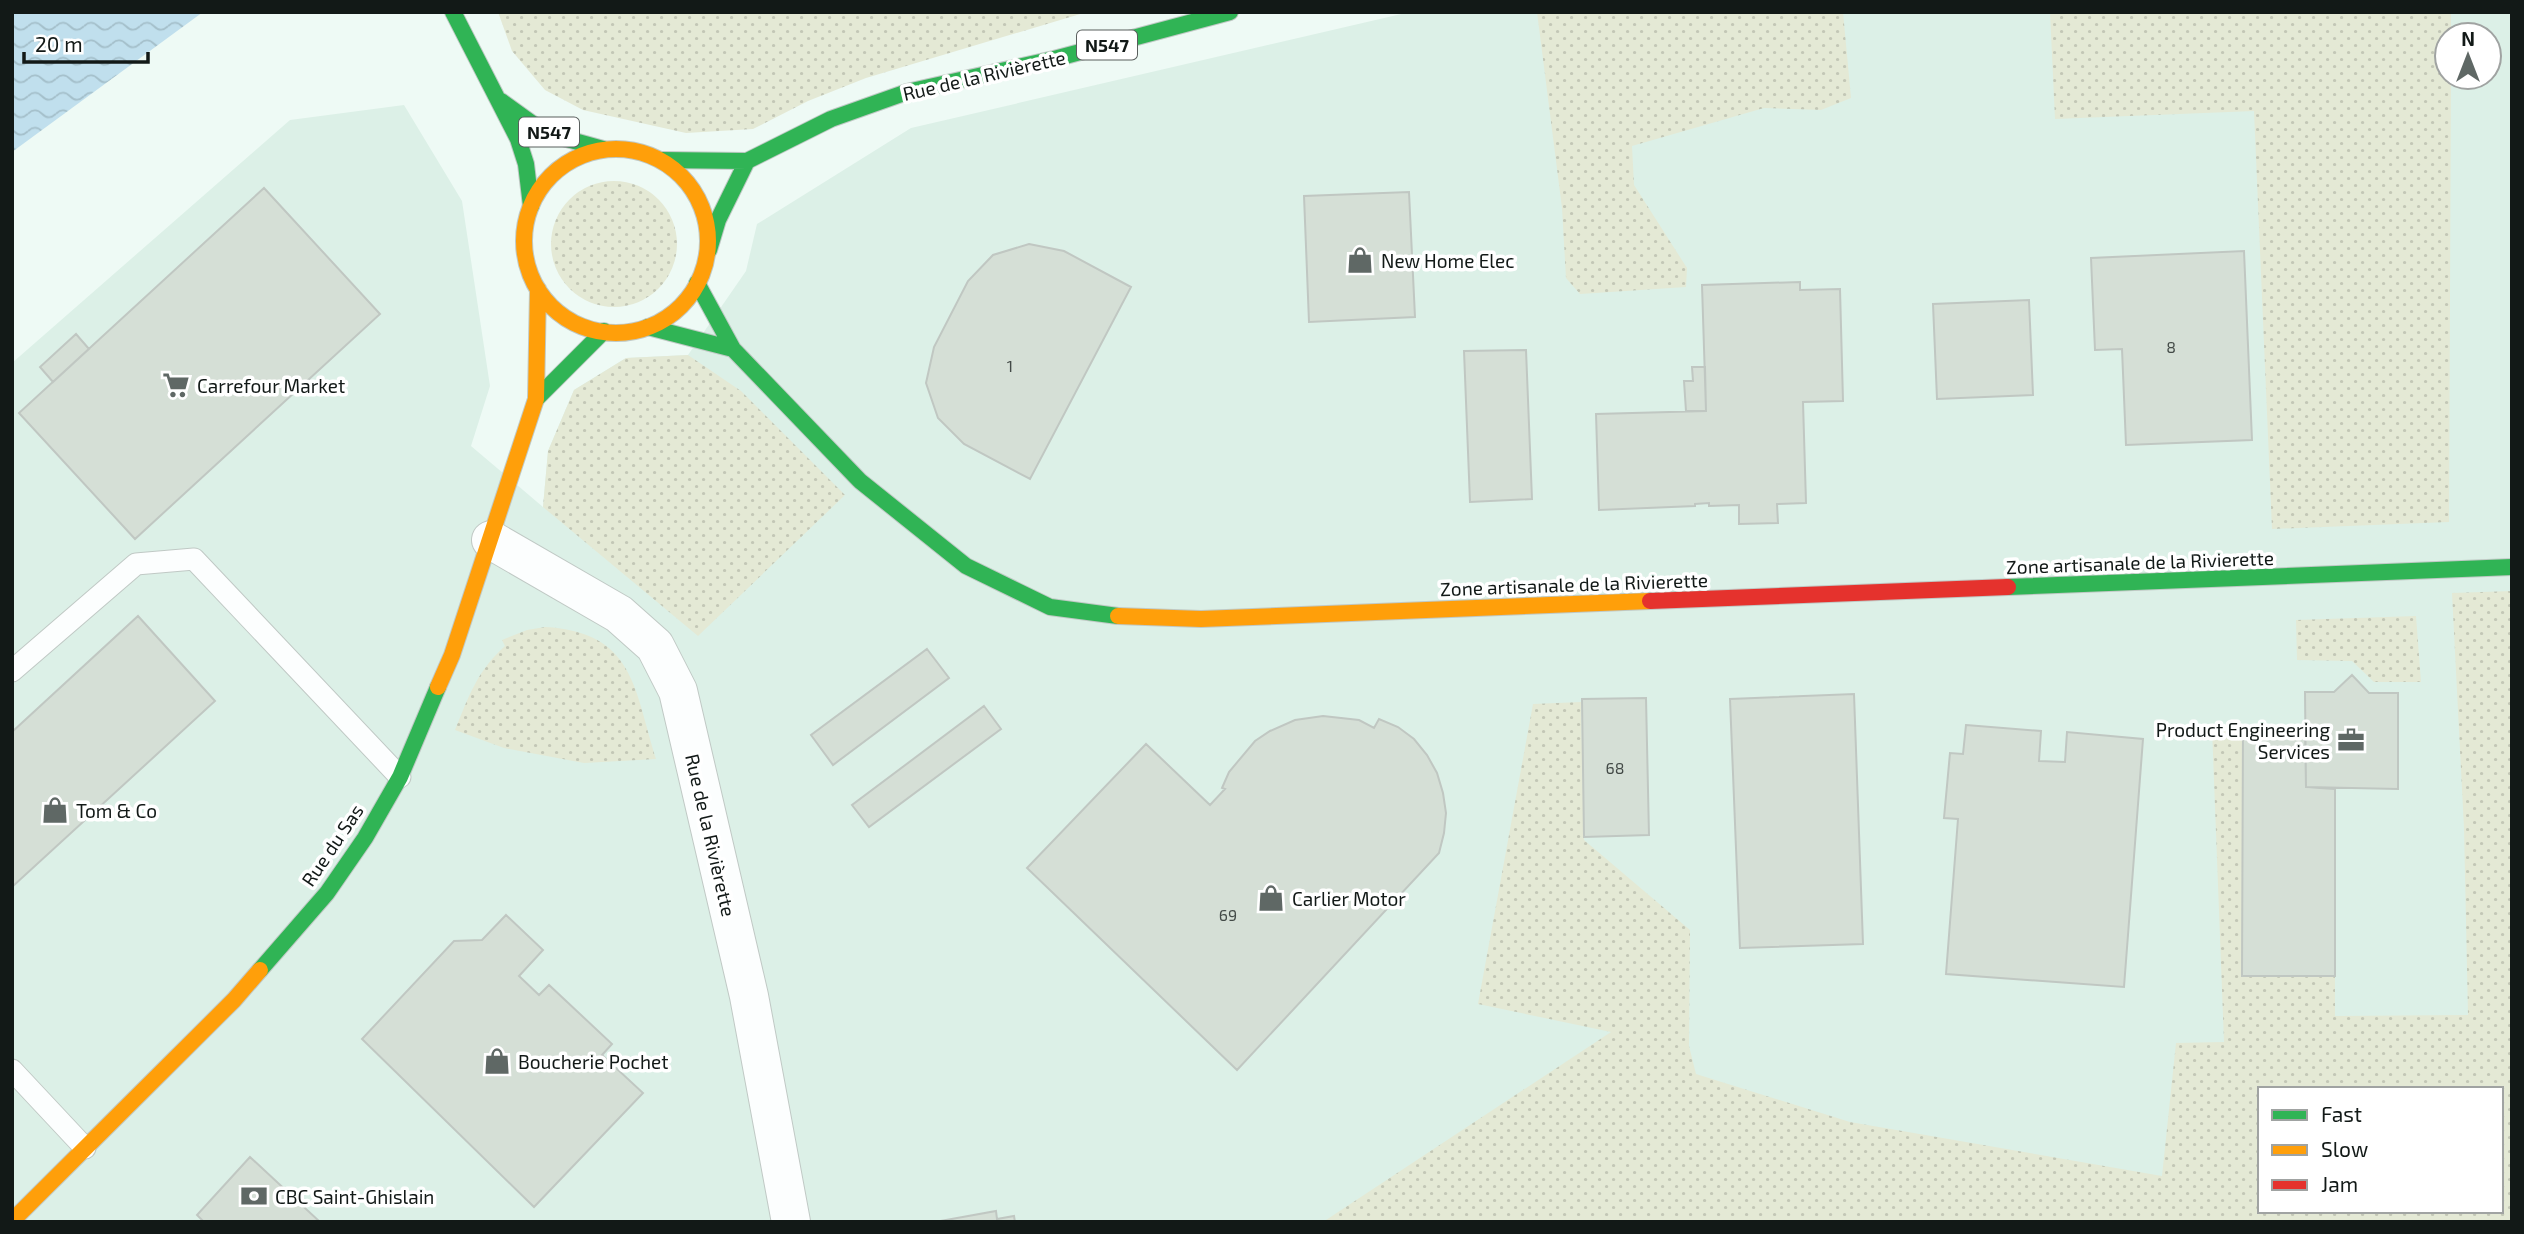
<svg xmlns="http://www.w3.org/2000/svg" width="2524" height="1234" font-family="'Exo 2',sans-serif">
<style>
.built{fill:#dcf0e7;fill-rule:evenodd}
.grass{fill:url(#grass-dots);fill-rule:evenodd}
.water{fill:url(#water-waves)}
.building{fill:#d5dfd6;stroke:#c0c7c2;stroke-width:2}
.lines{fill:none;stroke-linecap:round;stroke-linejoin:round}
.lane-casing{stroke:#c0c9c5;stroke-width:23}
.street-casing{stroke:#c0c9c5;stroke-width:40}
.fast-casing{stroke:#c0c9c5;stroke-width:18}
.slow-casing{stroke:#c0c9c5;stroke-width:18}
.jam-casing{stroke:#c0c9c5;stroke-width:18}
.lane{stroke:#fcfefe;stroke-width:21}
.street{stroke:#fcfefe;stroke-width:38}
.fast{stroke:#30b455;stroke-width:16}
.slow{stroke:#ff9f0a;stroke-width:16}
.jam{stroke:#e5322d;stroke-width:16}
.labels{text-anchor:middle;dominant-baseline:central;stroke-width:7;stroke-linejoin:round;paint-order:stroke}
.number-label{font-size:16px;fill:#434a47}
.shield{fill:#fff;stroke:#595e5d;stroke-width:2}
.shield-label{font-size:18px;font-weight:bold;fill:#121917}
.street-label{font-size:19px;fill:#121917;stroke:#fff}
.poi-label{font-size:19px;fill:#121917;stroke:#fff;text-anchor:start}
</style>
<defs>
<pattern id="grass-dots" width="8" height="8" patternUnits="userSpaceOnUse" patternTransform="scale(1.75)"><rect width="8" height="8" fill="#e4e9d5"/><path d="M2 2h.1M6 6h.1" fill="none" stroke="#c3c7b6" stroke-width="1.8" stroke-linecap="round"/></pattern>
<pattern id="water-waves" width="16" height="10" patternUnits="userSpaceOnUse" patternTransform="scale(1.75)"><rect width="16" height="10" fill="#c0dfed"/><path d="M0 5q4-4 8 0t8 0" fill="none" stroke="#a4bfca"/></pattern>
</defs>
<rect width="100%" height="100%" fill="#eefaf5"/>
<!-- built -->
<path class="built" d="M 1410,12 L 2512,12 L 2512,1222 L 12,1222 L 12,363 L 290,120 L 404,105 L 462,201 L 490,386 L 471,446 L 543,507 L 548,451 L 574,390 L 626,358 L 688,355 L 746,271 L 757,224 L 911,128 ZM 2447,35 L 2489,35 L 2489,77 L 2447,77 ZM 2260,1089 L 2501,1089 L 2501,1211 L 2260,1211 Z"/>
<!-- grass -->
<path class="grass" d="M 498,12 L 1087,12 L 866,78 L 808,101 L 753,129 L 686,133 L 583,110 L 545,90 L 512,51 Z
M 1537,12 L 1843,12 L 1851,98 L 1821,110 L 1764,108 L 1632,146 L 1634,185 L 1687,268 L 1686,287 L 1580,294 L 1566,278 L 1562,208 Z
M 2050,12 L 2451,12 L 2451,35 L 2447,35 L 2447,77 L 2451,77 L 2449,522 L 2272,529 L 2254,111 L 2055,119 Z
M551 244a63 63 0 1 1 126 0a63 63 0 1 1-126 0Z
M 688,355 L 741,391 L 845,495 L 698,636 L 543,507 L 548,451 L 574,390 L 626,358 Z
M 2512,591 L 2512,1222 L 1323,1222 L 1611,1032 L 1478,1004 L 1533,704 L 1581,702 L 1584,840 L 1690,930 L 1689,1046 L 1696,1074 L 1850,1122 L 2162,1176 L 2176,1043 L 2224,1042 L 2212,728 L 2243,728 L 2243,976 L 2335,976 L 2335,1016 L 2468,1015 L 2464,828 L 2452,593 ZM 2260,1089 L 2501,1089 L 2501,1211 L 2260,1211 Z
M 2416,616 L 2421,682 L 2374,682 L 2352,661 L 2297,660 L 2296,620 Z
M 545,627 C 634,632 634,688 656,759 L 584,763 L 504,748 L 455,730 C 469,696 477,671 505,646 L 502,640 L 527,630 Z"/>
<!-- water -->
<path class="water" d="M 12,12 L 203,12 L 12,152 Z"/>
<!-- building -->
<path class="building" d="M 264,188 L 380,314 L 135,539 L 19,413 Z
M 1409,192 L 1415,317 L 1309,322 L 1304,196 Z
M 1029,244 L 1064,251 L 1131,287 L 1030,479 L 964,444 L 938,418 L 926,383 L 934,347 L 968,281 L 993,255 Z
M 2244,251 L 2252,440 L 2126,445 L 2122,349 L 2095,350 L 2091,258 Z
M 1800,282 L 1800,290 L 1840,289 L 1843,401 L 1803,402 L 1806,503 L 1777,504 L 1778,523 L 1739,524 L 1739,505 L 1709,506 L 1709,503 L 1695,504 L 1695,506 L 1599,510 L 1596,414 L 1706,411 L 1702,285 Z
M 2029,300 L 2033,395 L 1937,399 L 1933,304 Z
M 76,334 L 89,349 L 53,382 L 40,367 Z
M 1526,350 L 1532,499 L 1470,502 L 1464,351 Z
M 1692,367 L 1705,367 L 1706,411 L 1686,411 L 1684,381 L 1693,381 Z
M 138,616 L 215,701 L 12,887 L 12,732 Z
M 927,649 L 949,678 L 833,765 L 811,735 Z
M 2352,675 L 2369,693 L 2398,693 L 2398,789 L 2306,787 L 2305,692 L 2334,692 Z
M 1854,694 L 1863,944 L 1740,948 L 1730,699 Z
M 1646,698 L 1649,835 L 1584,837 L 1582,699 Z
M 984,706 L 1001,729 L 869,827 L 852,805 Z
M 1323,716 L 1359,720 L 1374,728 L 1379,719 L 1398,727 L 1414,739 L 1427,755 L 1437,773 L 1443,793 L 1446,813 L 1444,833 L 1439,853 L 1237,1070 L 1027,868 L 1146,744 L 1210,805 L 1225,789 L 1222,788 L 1229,772 L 1255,741 L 1270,731 L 1295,720 Z
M 1966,725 L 2041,731 L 2039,761 L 2065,762 L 2067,732 L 2143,739 L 2124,987 L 1946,974 L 1958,819 L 1944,818 L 1950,753 L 1963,754 Z
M 2305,727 L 2306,787 L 2335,789 L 2335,976 L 2242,976 L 2243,728 Z
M 506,915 L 543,950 L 519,976 L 539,995 L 549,985 L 612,1044 L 602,1055 L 643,1093 L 534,1207 L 362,1039 L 454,941 L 482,940 Z
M 250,1157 L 320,1222 L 204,1222 L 197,1215 Z
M 996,1211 L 997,1219 L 1014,1216 L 1015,1222 L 935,1222 Z"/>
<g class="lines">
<defs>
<path id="lane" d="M 12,671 L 136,564 L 194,559 L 400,777
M 12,1070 L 85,1148"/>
<path id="street" d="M 491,540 L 619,614 L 655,646 L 678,691 L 749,996 L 791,1222"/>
<path id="fast" d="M 453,12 L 518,139 L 526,164 L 531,206
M 501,101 L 537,127 L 560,137 L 603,149
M 661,160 L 747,161 L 831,119 L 907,92 L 1054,59 L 1230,12
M 709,250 L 718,220 L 747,161
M 697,283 L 733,349 L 860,481 L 966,566 L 1050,607 L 1118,616
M 648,327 L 733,349
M 536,399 L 604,331
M 2008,587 L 2512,567
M 260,970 L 327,893 L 365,838 L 400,777 L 438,687"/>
<path id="slow" d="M524 241a92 92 0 1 1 184 0a92 92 0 1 1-184 0Z
M 1118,616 L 1201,619 L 1650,601
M 438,687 L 452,655 L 536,399 L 538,289
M 12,1221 L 234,1000 L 260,970"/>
<path id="jam" d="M 1650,601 L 2008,587"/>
</defs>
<!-- lane casing -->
<use href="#lane" class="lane-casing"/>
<!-- street casing -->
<use href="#street" class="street-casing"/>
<!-- fast casing -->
<use href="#fast" class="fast-casing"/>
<!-- slow casing -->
<use href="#slow" class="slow-casing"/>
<!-- jam casing -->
<use href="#jam" class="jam-casing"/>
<!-- lane -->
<use href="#lane" class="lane"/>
<!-- street -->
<use href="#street" class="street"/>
<!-- fast -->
<use href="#fast" class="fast"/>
<!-- slow -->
<use href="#slow" class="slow"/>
<!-- jam -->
<use href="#jam" class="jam"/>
</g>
<!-- icons -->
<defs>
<symbol id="shop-bare" viewBox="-9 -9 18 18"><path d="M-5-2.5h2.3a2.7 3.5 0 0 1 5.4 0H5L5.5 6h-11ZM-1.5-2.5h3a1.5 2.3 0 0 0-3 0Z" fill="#5f6865" stroke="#fff" stroke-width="2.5" paint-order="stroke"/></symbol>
<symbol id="supermarket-bare" viewBox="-9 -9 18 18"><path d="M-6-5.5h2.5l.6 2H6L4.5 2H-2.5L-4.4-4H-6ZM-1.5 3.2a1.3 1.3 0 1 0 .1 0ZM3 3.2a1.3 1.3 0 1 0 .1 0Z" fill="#5f6865" stroke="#fff" stroke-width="2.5" paint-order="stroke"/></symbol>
<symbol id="office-bare" viewBox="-9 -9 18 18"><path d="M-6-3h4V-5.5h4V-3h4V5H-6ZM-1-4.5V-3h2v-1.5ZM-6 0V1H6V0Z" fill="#5f6865" stroke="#fff" stroke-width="2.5" paint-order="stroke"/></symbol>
<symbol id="bank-bare" viewBox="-9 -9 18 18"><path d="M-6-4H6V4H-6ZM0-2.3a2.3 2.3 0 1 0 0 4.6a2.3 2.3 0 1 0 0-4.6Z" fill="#5f6865" stroke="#fff" stroke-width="2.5" paint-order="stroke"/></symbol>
</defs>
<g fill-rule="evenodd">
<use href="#shop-bare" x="1341" y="241" width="38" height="38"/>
<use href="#supermarket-bare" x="157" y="366" width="38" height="38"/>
<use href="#office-bare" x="2332" y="721" width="38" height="38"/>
<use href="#shop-bare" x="36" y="791" width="38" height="38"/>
<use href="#shop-bare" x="1252" y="879" width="38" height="38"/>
<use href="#shop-bare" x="478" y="1042" width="38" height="38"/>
<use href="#bank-bare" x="235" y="1177" width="38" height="38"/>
</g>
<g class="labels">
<!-- number labels -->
<g class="number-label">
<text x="2171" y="346">8</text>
<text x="1010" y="365">1</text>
<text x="1615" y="767">68</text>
<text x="1228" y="914">69</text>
</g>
<!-- shield labels -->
<g class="shield">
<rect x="1077" y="30.5" width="60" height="29" rx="5"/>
<rect x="519" y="117.5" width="60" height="29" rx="5"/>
</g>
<g class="shield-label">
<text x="1107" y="45">N547</text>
<text x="549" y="132">N547</text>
</g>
<!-- street labels -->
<g class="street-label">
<text transform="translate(984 75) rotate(-13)">Rue de la Rivièrette</text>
<text transform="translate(2140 562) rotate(-2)">Zone artisanale de la Rivierette</text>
<text transform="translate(1574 584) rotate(-2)">Zone artisanale de la Rivierette</text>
<text transform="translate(711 835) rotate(77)">Rue de la Rivièrette</text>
<text transform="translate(332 845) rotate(-56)">Rue du Sas</text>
</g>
<!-- poi labels -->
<g class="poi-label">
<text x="1381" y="260">New Home Elec</text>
<text x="197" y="385">Carrefour Market</text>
<text x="2330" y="729" text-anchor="end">Product Engineering<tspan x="2330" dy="22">Services</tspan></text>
<text x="76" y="810">Tom &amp; Co</text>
<text x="1292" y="898">Carlier Motor</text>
<text x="518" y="1061">Boucherie Pochet</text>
<text x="275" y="1196">CBC Saint-Ghislain</text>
</g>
</g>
<!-- border -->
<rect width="2524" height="1234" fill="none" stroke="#121917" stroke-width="28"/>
<!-- legend -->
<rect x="2258" y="1087" width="245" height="126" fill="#ffffff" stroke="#a0a3a2" stroke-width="2"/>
<rect x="2272" y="1110" width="35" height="10" fill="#30b455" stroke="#a0a3a2" stroke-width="2"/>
<text x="2321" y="1122" font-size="21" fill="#121917">Fast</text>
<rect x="2272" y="1145" width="35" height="10" fill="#ff9f0a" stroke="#a0a3a2" stroke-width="2"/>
<text x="2321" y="1157" font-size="21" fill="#121917">Slow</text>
<rect x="2272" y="1180" width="35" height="10" fill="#e5322d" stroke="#a0a3a2" stroke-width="2"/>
<text x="2321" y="1192" font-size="21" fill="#121917">Jam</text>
<!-- north arrow -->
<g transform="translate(2468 56)"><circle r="33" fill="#ffffff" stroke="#a0a3a2" stroke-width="2"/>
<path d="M0-5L12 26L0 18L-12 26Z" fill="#5f6865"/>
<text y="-10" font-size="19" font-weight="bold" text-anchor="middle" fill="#121917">N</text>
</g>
<!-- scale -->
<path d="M24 52v10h124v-10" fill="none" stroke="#121917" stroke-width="3.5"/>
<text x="35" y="52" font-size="21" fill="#121917" stroke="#ffffff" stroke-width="5" paint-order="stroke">20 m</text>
</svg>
